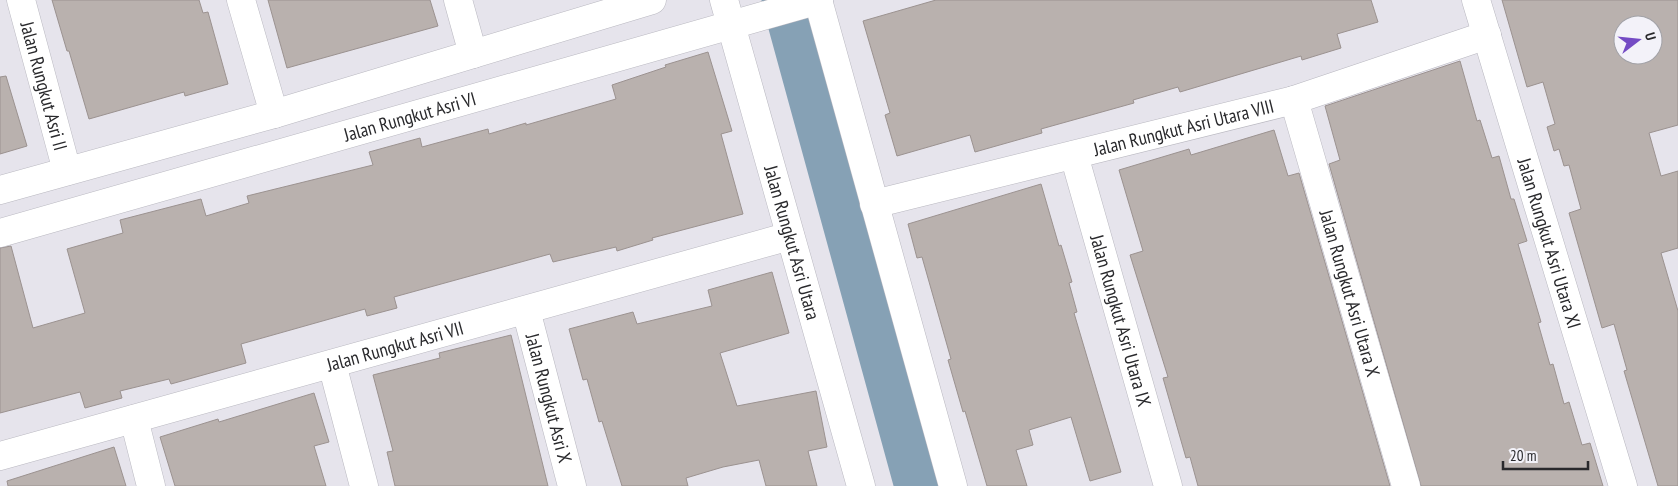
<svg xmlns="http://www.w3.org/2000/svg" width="1678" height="486" font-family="'PT Sans Narrow',sans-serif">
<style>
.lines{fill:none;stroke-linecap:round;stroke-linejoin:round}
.river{stroke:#86a1b5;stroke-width:51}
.building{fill:#b9b1ae;stroke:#9b9290;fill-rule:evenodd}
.street-casing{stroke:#b9b8c0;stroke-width:29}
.street{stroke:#fff;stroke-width:28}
.labels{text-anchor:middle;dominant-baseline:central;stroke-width:4;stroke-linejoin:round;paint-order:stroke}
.street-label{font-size:19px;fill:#29292c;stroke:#f3f2f9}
</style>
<rect width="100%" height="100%" fill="#e6e4ec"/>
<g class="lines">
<!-- river -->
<path class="river" d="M 787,0 L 920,486"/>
</g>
<!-- building -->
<path class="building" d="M 52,0 L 199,0 L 203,13 L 208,12 L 228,84 L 185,96 L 184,92 L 89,119 L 69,51 L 67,51 Z
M 268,0 L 430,0 L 438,26 L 287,68 Z
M 936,0 L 1371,0 L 1378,22 L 1337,34 L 1341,48 L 1302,60 L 1301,56 L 1180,92 L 1178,87 L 1133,100 L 1134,103 L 1041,129 L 1042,133 L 975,152 L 970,135 L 897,156 L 885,115 L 890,113 L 863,21 Z
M 1502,0 L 1678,0 L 1678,125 L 1649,133 L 1661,176 L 1678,171 L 1678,248 L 1661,253 L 1678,311 L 1678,486 L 1658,486 L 1624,371 L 1627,370 L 1614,324 L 1602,328 L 1569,213 L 1581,209 L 1569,165 L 1564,166 L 1559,149 L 1554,151 L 1547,127 L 1555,124 L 1543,82 L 1527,87 ZM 1623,25 L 1653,25 L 1653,55 L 1623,55 Z
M 708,52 L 732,131 L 721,134 L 743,214 L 652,238 L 653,240 L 617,251 L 616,247 L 553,262 L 550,254 L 394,297 L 397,308 L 367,316 L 365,309 L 241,344 L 246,363 L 171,384 L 169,379 L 120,391 L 122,398 L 85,408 L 80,392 L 0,413 L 0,248 L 11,246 L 33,328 L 85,313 L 67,249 L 123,233 L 120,220 L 201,199 L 206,216 L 249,203 L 247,196 L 373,165 L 369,152 L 420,138 L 422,147 L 488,129 L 489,134 L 526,123 L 526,125 L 616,99 L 612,85 L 666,67 L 665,65 Z
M 1460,61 L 1477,121 L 1480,120 L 1492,158 L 1499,156 L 1511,199 L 1514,199 L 1527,241 L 1518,244 L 1541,322 L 1538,323 L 1550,365 L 1553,364 L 1564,404 L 1569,402 L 1582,445 L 1590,443 L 1603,486 L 1421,486 L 1329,164 L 1340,160 L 1325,106 Z
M 6,76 L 27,146 L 0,154 L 0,77 Z
M 1274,130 L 1288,176 L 1299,173 L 1390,486 L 1198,486 L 1190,457 L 1186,458 L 1163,378 L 1168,377 L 1130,255 L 1143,251 L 1119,170 L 1189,149 L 1191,155 Z
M 1041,184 L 1059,246 L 1061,245 L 1072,282 L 1069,283 L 1077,312 L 1074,313 L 1121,472 L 1090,481 L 1071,417 L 1029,430 L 1033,445 L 1016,450 L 1027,486 L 987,486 L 965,411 L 963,412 L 948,360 L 951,359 L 922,257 L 917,258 L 908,224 Z
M 772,272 L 789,333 L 720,353 L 737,406 L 816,391 L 827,447 L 808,451 L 817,486 L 766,486 L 759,460 L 723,467 L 686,478 L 688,486 L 622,486 L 602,421 L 599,422 L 587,379 L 583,380 L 569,329 L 633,312 L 637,324 L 712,306 L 708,290 Z
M 511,335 L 548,486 L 395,486 L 387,452 L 393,451 L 373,375 L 440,358 L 439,353 Z
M 314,393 L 329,442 L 314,446 L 326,486 L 175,486 L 160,437 L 218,419 L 219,422 Z
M 114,447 L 126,486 L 8,486 L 7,481 Z"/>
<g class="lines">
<defs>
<g id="street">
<path id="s1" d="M 21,0 L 67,171"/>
<path d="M 241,0 L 274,114"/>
<path d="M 458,0 L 473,54"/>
<path id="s2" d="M 724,0 L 861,486"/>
<path d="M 818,0 L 953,486"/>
<path id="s3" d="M 1476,0 L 1623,486"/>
<path id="s4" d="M 1294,100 L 1406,486"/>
<path id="s5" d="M 1074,155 L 1168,486"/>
<path d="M 0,190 L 274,114 L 652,0"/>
<path id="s6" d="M 874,204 L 1294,100 L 1487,35"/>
<path id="s7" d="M 0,233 L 819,0"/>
<path id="s8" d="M 526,310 L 572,486"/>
<path d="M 332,364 L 364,486"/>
<path d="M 134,419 L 151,486"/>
<path id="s9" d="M 0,456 L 790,236"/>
</g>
</defs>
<!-- street casing -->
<use href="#street" class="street-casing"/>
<!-- street -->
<use href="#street" class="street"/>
</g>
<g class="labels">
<!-- street labels -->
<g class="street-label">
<text stroke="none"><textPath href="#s1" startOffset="89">Jalan Rungkut Asri II</textPath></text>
<text stroke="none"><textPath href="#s7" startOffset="426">Jalan Rungkut Asri VI</textPath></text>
<text stroke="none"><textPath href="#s6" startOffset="319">Jalan Rungkut Asri Utara VIII</textPath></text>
<text stroke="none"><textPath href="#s2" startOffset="252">Jalan Rungkut Asri Utara</textPath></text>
<text stroke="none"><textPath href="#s3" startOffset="254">Jalan Rungkut Asri Utara XI</textPath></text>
<text stroke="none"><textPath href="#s4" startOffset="201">Jalan Rungkut Asri Utara X</textPath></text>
<text stroke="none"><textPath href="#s5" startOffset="172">Jalan Rungkut Asri Utara IX</textPath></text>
<text stroke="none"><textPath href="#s9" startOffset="410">Jalan Rungkut Asri VII</textPath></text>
<text stroke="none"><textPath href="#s8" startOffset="91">Jalan Rungkut Asri X</textPath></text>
</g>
</g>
<!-- north arrow -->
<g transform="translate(1638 40) rotate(74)"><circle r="24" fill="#f3f2f9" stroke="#a2a2a7"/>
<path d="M0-4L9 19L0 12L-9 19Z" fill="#744bc4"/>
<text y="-8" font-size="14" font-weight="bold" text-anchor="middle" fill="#29292c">U</text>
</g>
<!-- scale -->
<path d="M1503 461v8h85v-8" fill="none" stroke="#29292c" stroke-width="2.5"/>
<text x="1510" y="461" font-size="15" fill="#29292c" stroke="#f3f2f9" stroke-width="4" paint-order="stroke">20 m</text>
</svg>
